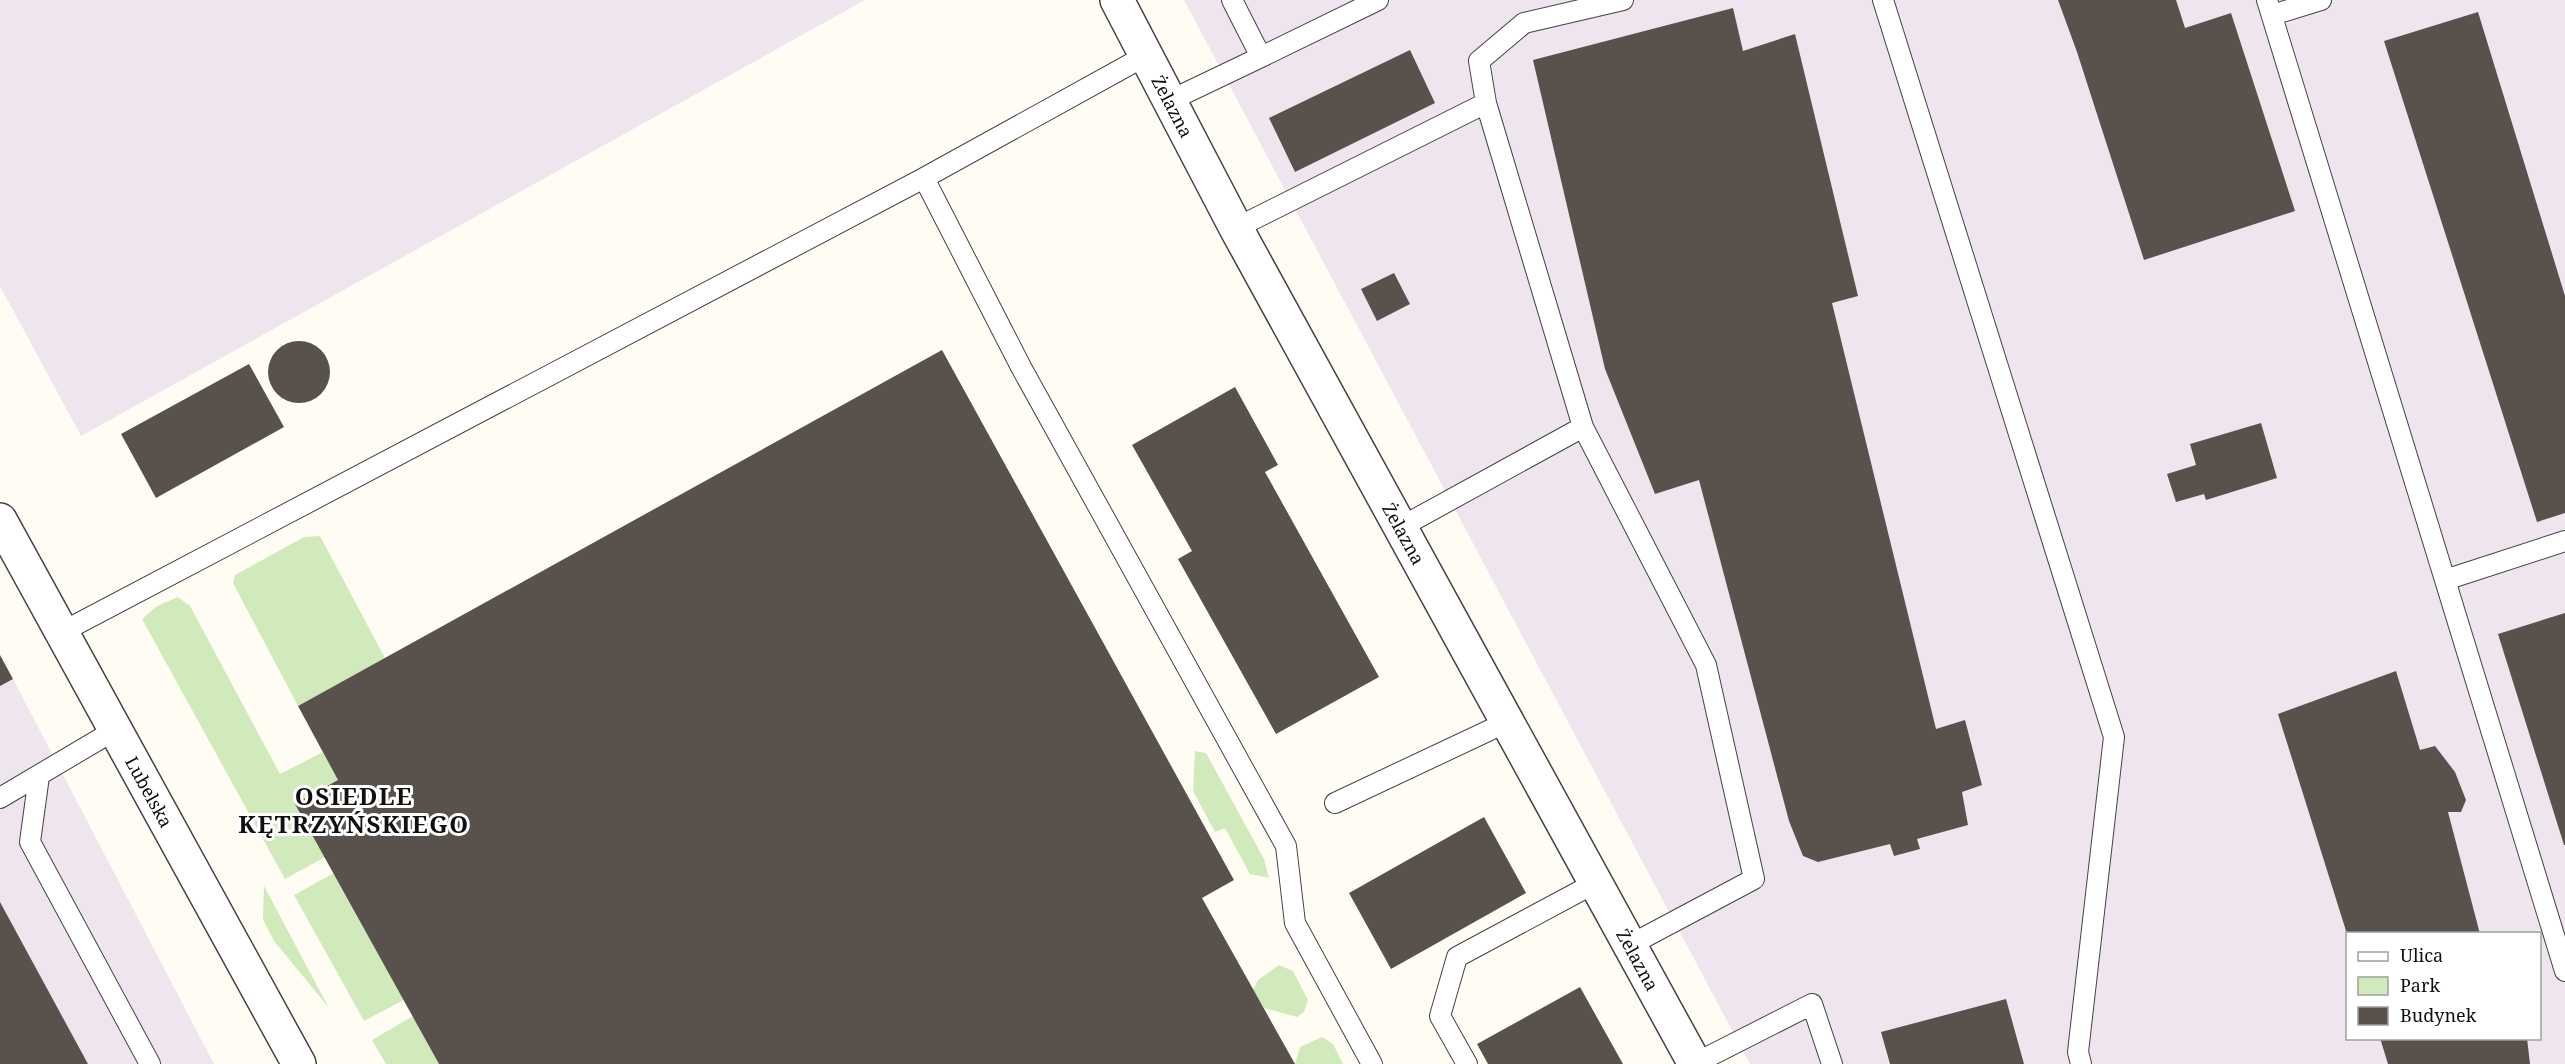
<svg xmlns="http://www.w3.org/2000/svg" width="2565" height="1064" font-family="'Noto Serif',serif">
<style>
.industrial{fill:#eee5ee;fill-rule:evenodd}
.green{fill:#d0eabc}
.building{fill:#59524c}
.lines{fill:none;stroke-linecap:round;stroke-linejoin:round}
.service-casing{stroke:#434343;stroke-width:22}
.minor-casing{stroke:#434343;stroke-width:36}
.tertiary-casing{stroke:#434343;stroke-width:36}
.service{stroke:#fff;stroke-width:20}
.minor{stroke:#fff;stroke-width:33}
.tertiary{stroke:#fff;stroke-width:33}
.labels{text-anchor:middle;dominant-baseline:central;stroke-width:6;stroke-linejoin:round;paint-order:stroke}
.street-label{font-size:18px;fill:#101010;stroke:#fff}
.district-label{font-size:24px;font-weight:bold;letter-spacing:1.5px;fill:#101010;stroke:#fff}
</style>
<rect width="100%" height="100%" fill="#fffdf3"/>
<!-- industrial -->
<path class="industrial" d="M 0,0 L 865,0 L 81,436 L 0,286 Z
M 1184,0 L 2565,0 L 2565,1064 L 1750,1064 ZM 2348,934 L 2540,934 L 2540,1038 L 2348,1038 Z
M 0,655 L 13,679 L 214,1064 L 0,1064 Z"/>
<!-- green -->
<path class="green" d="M 320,536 L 385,658 L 298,706 L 233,583 L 235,575 L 304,537 Z
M 178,597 L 190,606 L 280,774 L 323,752 L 338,780 L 325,857 L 285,879 L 142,619 L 157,606 Z
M 1195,751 L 1206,753 L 1264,859 L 1269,878 L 1250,874 L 1225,828 L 1215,832 L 1193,791 Z
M 334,873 L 404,1000 L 364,1021 L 294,895 Z
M 264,886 L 329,1008 L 274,941 L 263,919 Z
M 1279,965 L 1293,971 L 1308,1000 L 1304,1012 L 1297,1017 L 1264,1008 L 1253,990 L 1258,980 Z
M 413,1016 L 439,1064 L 386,1064 L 372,1040 Z
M 1322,1037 L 1333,1044 L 1343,1064 L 1295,1064 L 1300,1047 Z"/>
<!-- building -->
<path class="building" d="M 2058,0 L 2176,0 L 2185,28 L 2231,13 L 2295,211 L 2144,260 L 2077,52 Z
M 1733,8 L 1743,51 L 1795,34 L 1858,296 L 1832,303 L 1936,729 L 1965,720 L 1982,785 L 1962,792 L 1968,825 L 1917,839 L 1920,849 L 1894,856 L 1890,844 L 1818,862 L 1803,856 L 1789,821 L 1699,480 L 1655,494 L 1605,369 L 1533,60 Z
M 2478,12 L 2565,296 L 2565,513 L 2537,522 L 2384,41 Z
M 1410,50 L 1435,103 L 1295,172 L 1269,118 Z
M 1394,273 L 1410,304 L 1377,321 L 1361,289 Z
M268 372a31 31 0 1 1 62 0a31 31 0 1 1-62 0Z
M 942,350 L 1234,880 L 1202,898 L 1295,1064 L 439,1064 L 295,804 L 338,780 L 298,706 Z
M 249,364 L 284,427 L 156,498 L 121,434 Z
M 1235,387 L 1278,465 L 1265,472 L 1379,677 L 1276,734 L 1178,559 L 1192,551 L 1132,445 Z
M 2261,423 L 2277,478 L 2206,500 L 2204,494 L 2176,502 L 2167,474 L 2196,465 L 2190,444 Z
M 2565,613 L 2565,845 L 2564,845 L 2498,634 Z
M 0,655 L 13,679 L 0,686 Z
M 2396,671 L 2420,750 L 2435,746 L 2455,772 L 2466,800 L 2461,812 L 2448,812 L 2480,934 L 2347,934 L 2278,714 Z
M 1484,817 L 1526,893 L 1391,969 L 1349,893 Z
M 0,902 L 88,1064 L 0,1064 Z
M 1580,987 L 1623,1064 L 1488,1064 L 1477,1044 Z
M 2006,999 L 2024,1064 L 1890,1064 L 1881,1032 Z
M 2380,1038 L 2527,1038 L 2530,1064 L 2388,1064 Z"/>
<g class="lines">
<defs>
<path id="service" d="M 1883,0 L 2114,737 L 2078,1052 L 2081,1064
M 2267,0 L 2565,971
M 2272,15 L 2321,0
M 1145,56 L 924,178 L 1021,367 L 1286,846 L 1295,923 L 1372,1064
M 1261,57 L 1378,0
M 1169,101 L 1261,57 L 1232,0
M 1486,103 L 1583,427 L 1706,665 L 1754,879 L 1630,945
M 1236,228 L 1486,103 L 1479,61 L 1524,23 L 1623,0
M 1401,527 L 1583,427
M 2445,580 L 2565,541
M 62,632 L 924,178
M 39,776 L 30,842 L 150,1064
M 0,798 L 115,730
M 1335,803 L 1507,722
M 1467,1064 L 1440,1016 L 1457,957 L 1595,883
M 1694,1064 L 1812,1004 L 1832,1064"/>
<g id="minor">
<path id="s1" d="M 1117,0 L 1236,228 L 1695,1064"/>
</g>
<g id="tertiary">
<path id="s2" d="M 0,520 L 299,1064"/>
</g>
</defs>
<!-- service casing -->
<use href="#service" class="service-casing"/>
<!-- minor casing -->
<use href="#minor" class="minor-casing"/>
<!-- tertiary casing -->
<use href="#tertiary" class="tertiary-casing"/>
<!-- service -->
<use href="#service" class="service"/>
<!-- minor -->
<use href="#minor" class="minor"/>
<!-- tertiary -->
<use href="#tertiary" class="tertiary"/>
</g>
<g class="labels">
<!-- street labels -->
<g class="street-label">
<text stroke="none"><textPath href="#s1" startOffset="120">Żelazna</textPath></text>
<text stroke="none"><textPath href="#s1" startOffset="606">Żelazna</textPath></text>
<text stroke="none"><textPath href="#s2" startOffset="310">Lubelska</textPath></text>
<text stroke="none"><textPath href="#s1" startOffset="1092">Żelazna</textPath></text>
</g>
<!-- district labels -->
<g class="district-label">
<text x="354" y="795">OSIEDLE<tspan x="354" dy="28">KĘTRZYŃSKIEGO</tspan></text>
</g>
</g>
<!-- legend -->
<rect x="2346" y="932" width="195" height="108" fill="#ffffff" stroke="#9f9f9f" stroke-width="1.5"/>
<rect x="2358" y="952" width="30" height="9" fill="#ffffff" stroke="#9f9f9f" stroke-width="1.5"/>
<text x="2400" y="962" font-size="18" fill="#101010">Ulica</text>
<rect x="2358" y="977" width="30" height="18" fill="#d0eabc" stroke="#9f9f9f" stroke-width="1.5"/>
<text x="2400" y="992" font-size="18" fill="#101010">Park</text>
<rect x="2358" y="1007" width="30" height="18" fill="#59524c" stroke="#9f9f9f" stroke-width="1.5"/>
<text x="2400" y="1022" font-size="18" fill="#101010">Budynek</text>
</svg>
